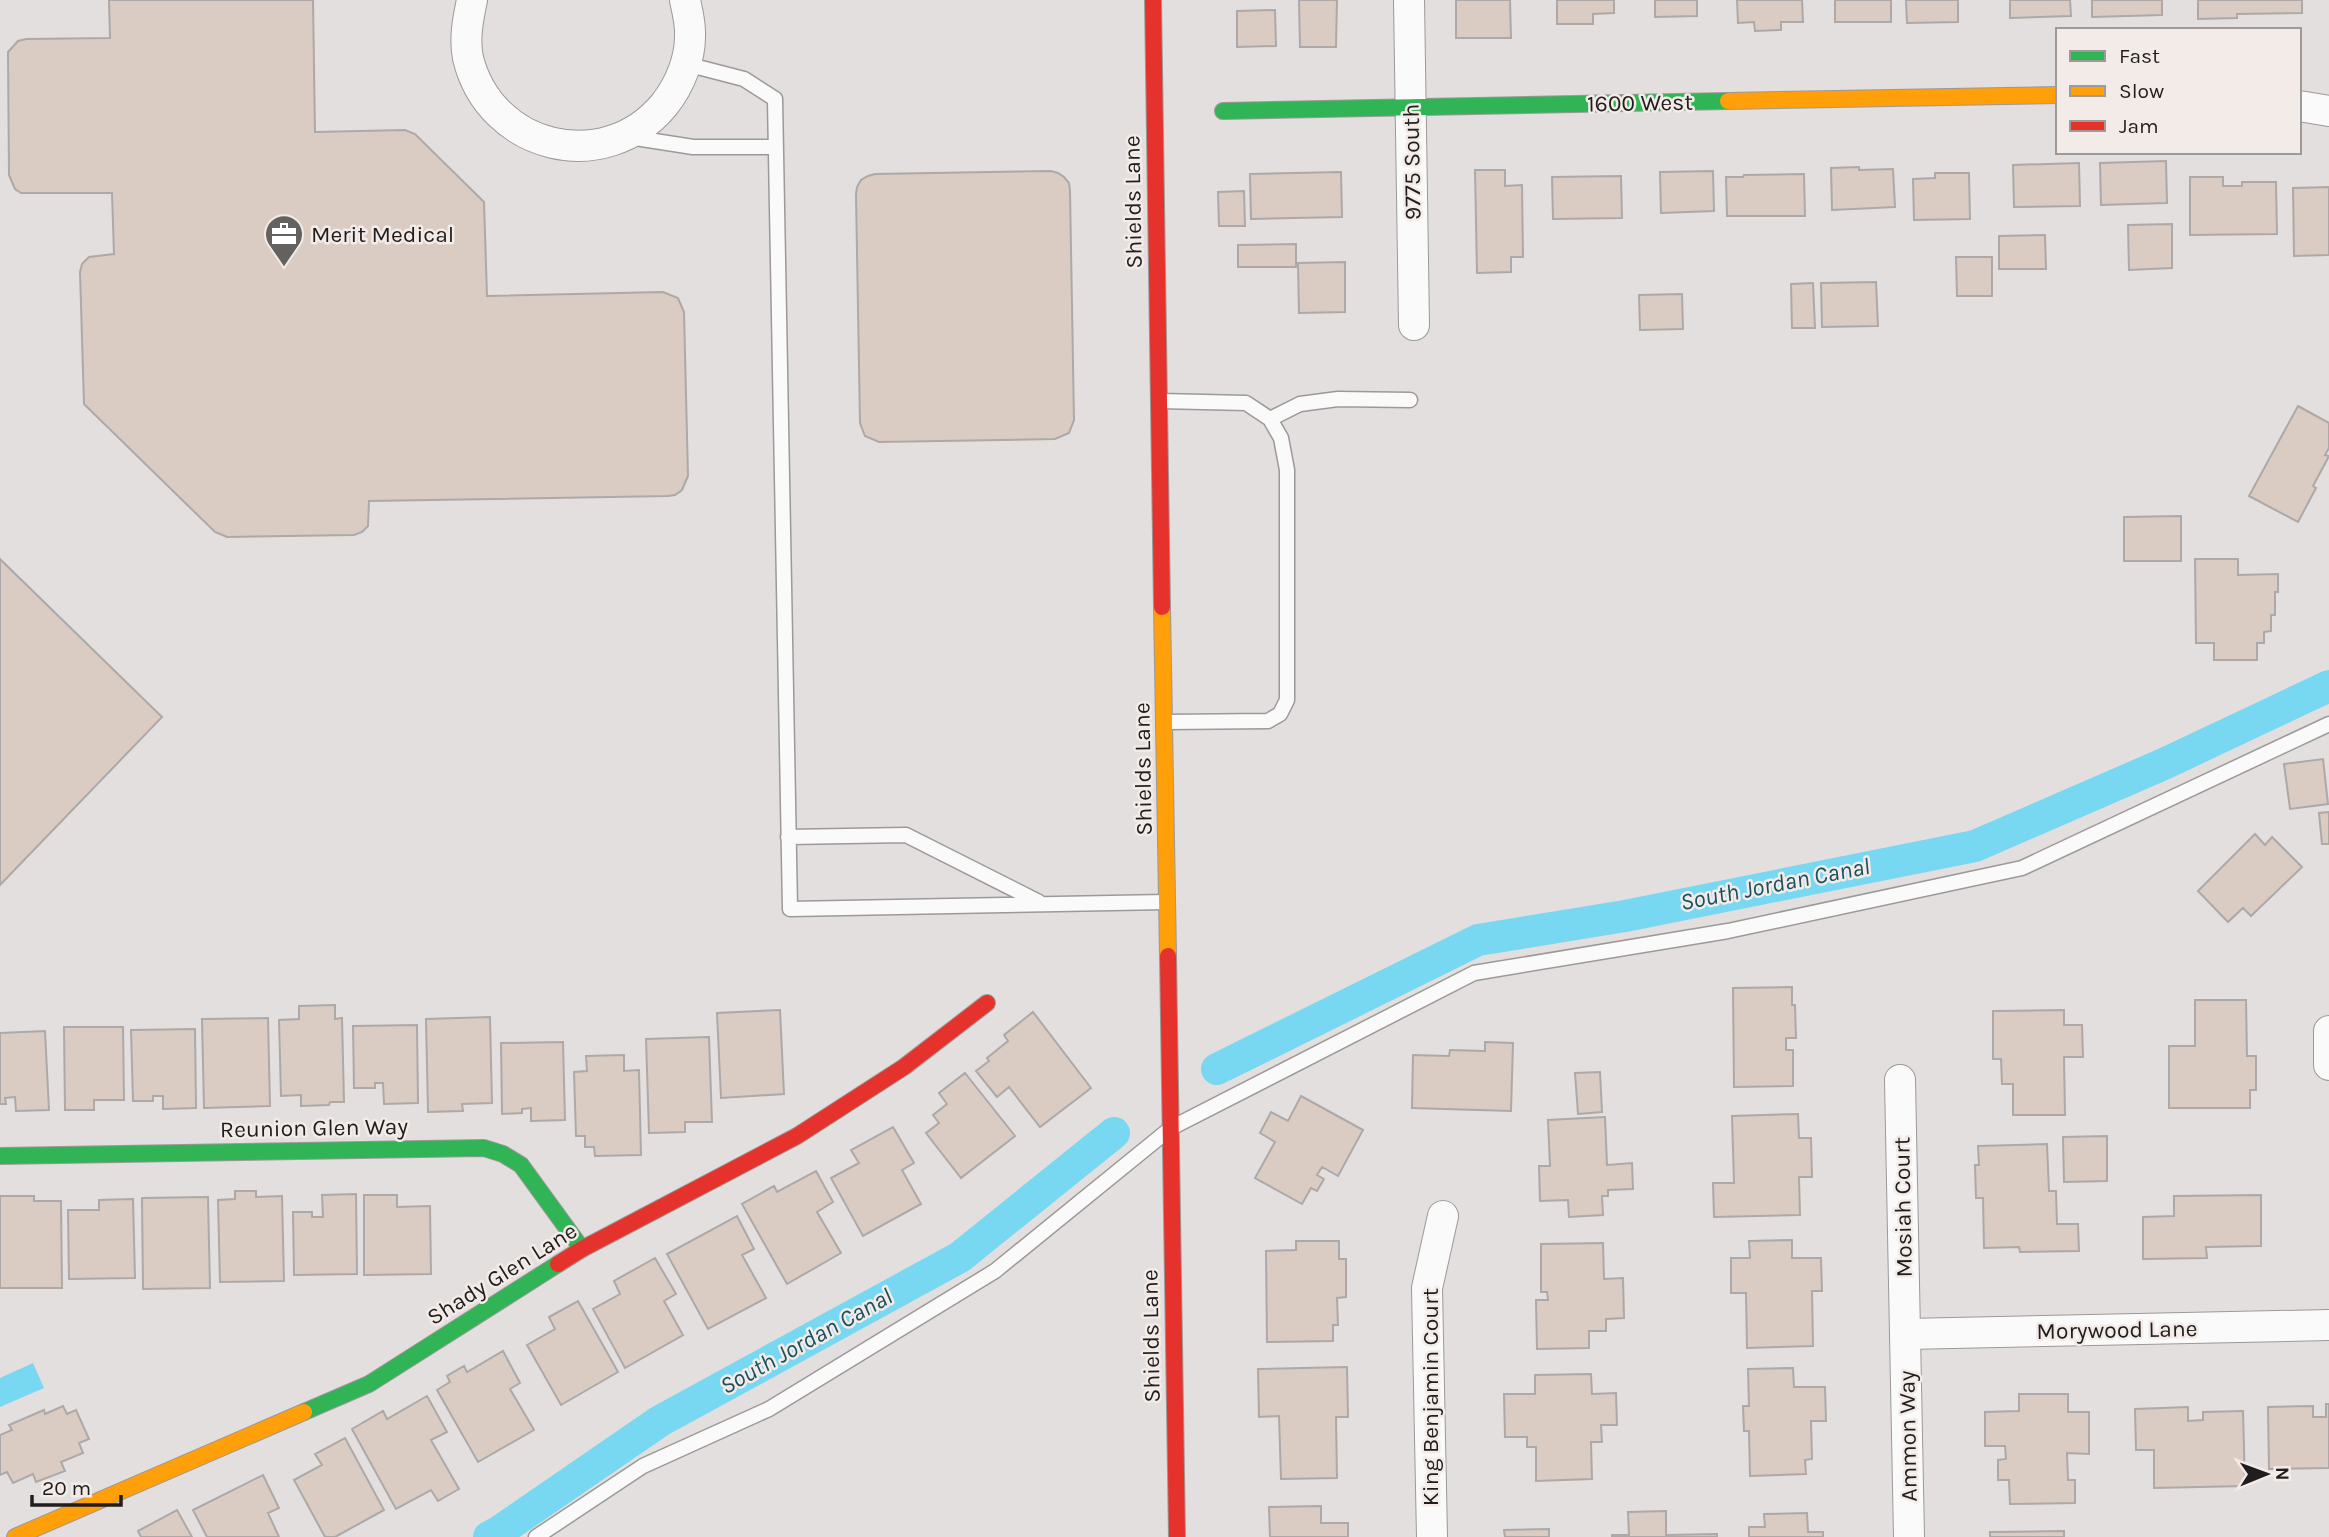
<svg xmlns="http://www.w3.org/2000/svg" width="2329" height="1537" font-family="Karla,sans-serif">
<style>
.water{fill:#79d8f1}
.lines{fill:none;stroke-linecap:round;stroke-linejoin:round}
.canal{stroke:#79d8f1;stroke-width:32}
.building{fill:#daccc2;stroke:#aca9a8;stroke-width:2}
.lane-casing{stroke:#9c9998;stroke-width:17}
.street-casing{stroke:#9c9998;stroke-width:32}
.fast-casing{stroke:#9c9998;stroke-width:18}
.slow-casing{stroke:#9c9998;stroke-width:18}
.jam-casing{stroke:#9c9998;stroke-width:18}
.lane{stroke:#fbfafa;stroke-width:14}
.street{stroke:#fbfafa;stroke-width:30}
.fast{stroke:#30b455;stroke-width:16}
.slow{stroke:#ff9f0a;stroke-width:16}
.jam{stroke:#e5322d;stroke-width:16}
.labels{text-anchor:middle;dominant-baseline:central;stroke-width:5;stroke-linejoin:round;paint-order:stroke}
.street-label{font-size:23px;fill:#201e1d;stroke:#f3ebe8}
.poi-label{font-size:23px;fill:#201e1d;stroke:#f3ebe8;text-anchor:start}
.water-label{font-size:24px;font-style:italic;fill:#195160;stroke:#f3ebe8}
</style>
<rect width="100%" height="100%" fill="#e3dfde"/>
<!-- water -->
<path class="water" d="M 33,1363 L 44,1388 L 0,1407 L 0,1378 Z"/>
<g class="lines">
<!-- canal -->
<path class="canal" d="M 1217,1069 L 1478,940 L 1625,916 L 1975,846 L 2166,763 L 2329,686
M 489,1537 L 500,1531 L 660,1421 L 960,1257 L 1114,1133"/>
</g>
<!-- building -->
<path class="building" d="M 109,0 L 313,0 L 315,132 L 405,130 L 415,134 L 484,202 L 487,296 L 663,292 L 678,298 L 684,312 L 688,476 L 682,490 L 675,495 L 668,496 L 369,501 L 368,526 L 362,532 L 354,535 L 227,537 L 215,532 L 84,404 L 80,272 L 82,264 L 89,257 L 114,254 L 112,193 L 21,193 L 15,189 L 9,175 L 8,52 L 18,41 L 26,39 L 110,38 Z
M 1299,0 L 1337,0 L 1336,47 L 1300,47 Z
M 1456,0 L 1510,0 L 1511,38 L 1456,38 Z
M 1557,0 L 1614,0 L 1614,13 L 1593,14 L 1593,24 L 1557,24 Z
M 1655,0 L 1697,0 L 1697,16 L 1655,17 Z
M 1737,0 L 1802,0 L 1803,22 L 1781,22 L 1781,30 L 1755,31 L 1754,22 L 1738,23 Z
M 1835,0 L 1891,0 L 1891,22 L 1835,22 Z
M 1906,0 L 1958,0 L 1958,22 L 1907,23 Z
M 2010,0 L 2070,0 L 2071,16 L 2010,18 Z
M 2092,0 L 2162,0 L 2162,15 L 2092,17 Z
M 2198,0 L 2302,0 L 2302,13 L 2237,14 L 2237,18 L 2198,19 Z
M 1275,10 L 1276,46 L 1237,47 L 1237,11 Z
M 2166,161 L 2167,203 L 2101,205 L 2100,163 Z
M 2079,163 L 2080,206 L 2014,207 L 2013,165 Z
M 1859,167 L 1859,170 L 1893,169 L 1895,207 L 1832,210 L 1831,168 Z
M 1475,170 L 1505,170 L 1505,186 L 1522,185 L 1523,257 L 1511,257 L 1511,272 L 1477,273 Z
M 1051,171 L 1058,173 L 1064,177 L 1069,183 L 1070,191 L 1074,420 L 1069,433 L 1055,439 L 879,442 L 865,436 L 860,423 L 856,194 L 857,187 L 861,180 L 868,176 L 875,174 Z
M 1713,171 L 1714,211 L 1661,213 L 1660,172 Z
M 1341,172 L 1342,217 L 1251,219 L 1250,174 Z
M 1935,173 L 1969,173 L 1970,219 L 1914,220 L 1913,179 L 1935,178 Z
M 1804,174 L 1805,216 L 1727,216 L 1726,177 L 1743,177 L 1744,175 Z
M 1621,176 L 1622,218 L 1553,219 L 1552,177 Z
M 2190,177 L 2223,177 L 2223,186 L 2242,186 L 2242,182 L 2276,182 L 2277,234 L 2190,235 Z
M 2329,187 L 2329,255 L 2294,256 L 2293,188 Z
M 1244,191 L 1245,226 L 1219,226 L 1218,192 Z
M 2172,224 L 2172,268 L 2129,270 L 2128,225 Z
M 2045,235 L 2046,269 L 1999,269 L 1999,236 Z
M 1296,244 L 1296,267 L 1238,267 L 1238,245 Z
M 1956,257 L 1992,257 L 1992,296 L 1957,296 Z
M 1345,262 L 1345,312 L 1299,313 L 1298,263 Z
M 1876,282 L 1878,326 L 1822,327 L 1821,283 Z
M 1813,283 L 1815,328 L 1792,328 L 1791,284 Z
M 1682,294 L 1683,329 L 1640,330 L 1639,295 Z
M 2298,406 L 2329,423 L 2329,448 L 2325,455 L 2329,456 L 2313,486 L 2316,488 L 2298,522 L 2249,496 Z
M 2181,516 L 2181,561 L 2124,561 L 2124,517 Z
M 0,559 L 162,717 L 0,885 Z
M 2195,559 L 2238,559 L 2238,575 L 2278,574 L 2278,592 L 2275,592 L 2275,615 L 2271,615 L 2271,631 L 2264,632 L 2264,643 L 2257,643 L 2257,660 L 2214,660 L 2214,643 L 2196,643 Z
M 2323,759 L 2328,804 L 2290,809 L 2284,764 Z
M 2329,812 L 2329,844 L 2322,844 L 2319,813 Z
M 2255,834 L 2265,845 L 2272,837 L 2302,867 L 2251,916 L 2243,908 L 2228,922 L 2198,891 Z
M 1792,987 L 1792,1005 L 1795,1005 L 1796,1038 L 1786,1038 L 1786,1050 L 1793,1050 L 1793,1086 L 1734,1087 L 1733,988 Z
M 2195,1000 L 2246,1000 L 2247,1056 L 2256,1056 L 2256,1090 L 2250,1090 L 2250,1108 L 2169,1108 L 2169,1046 L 2195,1046 Z
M 335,1005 L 335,1019 L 342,1018 L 344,1102 L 330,1102 L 329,1105 L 301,1106 L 301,1095 L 281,1096 L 279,1020 L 299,1019 L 299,1006 Z
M 780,1010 L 784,1094 L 721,1098 L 717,1013 Z
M 2064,1010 L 2064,1025 L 2082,1025 L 2083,1057 L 2064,1057 L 2065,1115 L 2013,1115 L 2013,1084 L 2002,1084 L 2001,1059 L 1993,1059 L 1993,1011 Z
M 1033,1012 L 1091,1088 L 1040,1127 L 1009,1087 L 997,1097 L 976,1071 L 989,1061 L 987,1058 L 1008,1041 L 1004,1035 Z
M 490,1017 L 492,1103 L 462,1104 L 463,1111 L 428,1112 L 426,1019 Z
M 268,1018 L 270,1106 L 204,1108 L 202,1019 Z
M 417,1025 L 418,1103 L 384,1104 L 383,1083 L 375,1083 L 375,1088 L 354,1088 L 353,1026 Z
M 64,1027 L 123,1027 L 124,1100 L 94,1100 L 94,1110 L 65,1110 Z
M 195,1029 L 196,1108 L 163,1109 L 163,1096 L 153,1096 L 153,1101 L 133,1101 L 131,1030 Z
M 45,1031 L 49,1110 L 16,1111 L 15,1097 L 5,1098 L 6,1104 L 0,1104 L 0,1033 Z
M 709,1037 L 712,1122 L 685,1122 L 685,1132 L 649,1133 L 646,1039 Z
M 563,1042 L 565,1120 L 531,1121 L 531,1108 L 522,1109 L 522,1113 L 502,1114 L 501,1043 Z
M 1485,1042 L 1513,1043 L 1511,1111 L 1412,1108 L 1413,1055 L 1449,1056 L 1450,1050 L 1485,1051 Z
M 624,1055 L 624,1071 L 639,1070 L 641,1155 L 595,1156 L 594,1147 L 585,1147 L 585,1136 L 576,1136 L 574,1072 L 587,1071 L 586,1056 Z
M 1600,1072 L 1602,1112 L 1578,1114 L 1575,1073 Z
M 965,1073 L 1015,1136 L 961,1178 L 926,1133 L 939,1123 L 933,1115 L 947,1104 L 939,1093 Z
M 1301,1096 L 1363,1130 L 1338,1176 L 1322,1167 L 1317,1175 L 1324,1179 L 1317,1191 L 1311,1188 L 1302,1204 L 1255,1178 L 1275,1142 L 1260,1133 L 1271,1112 L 1288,1121 Z
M 1798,1114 L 1799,1138 L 1811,1138 L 1812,1177 L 1799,1177 L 1800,1215 L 1714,1217 L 1713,1183 L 1734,1183 L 1732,1116 Z
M 1605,1117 L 1607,1165 L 1632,1163 L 1633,1189 L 1608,1190 L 1608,1196 L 1602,1196 L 1603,1215 L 1569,1217 L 1568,1200 L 1540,1201 L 1539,1166 L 1550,1166 L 1548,1120 Z
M 893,1127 L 914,1163 L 902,1170 L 921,1204 L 863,1236 L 831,1178 L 859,1163 L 851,1150 Z
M 2107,1136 L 2107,1181 L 2064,1182 L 2063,1137 Z
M 2047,1144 L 2049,1191 L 2056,1191 L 2057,1224 L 2078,1224 L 2079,1251 L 2020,1252 L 2019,1247 L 1984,1248 L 1983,1198 L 1976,1198 L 1975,1165 L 1979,1165 L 1978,1146 Z
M 816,1171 L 833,1202 L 817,1212 L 841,1253 L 787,1284 L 742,1204 L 774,1186 L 777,1192 Z
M 235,1191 L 256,1191 L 256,1197 L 282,1196 L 284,1281 L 220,1282 L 218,1200 L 235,1199 Z
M 356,1194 L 357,1274 L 294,1275 L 293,1212 L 312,1212 L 312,1217 L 323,1217 L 322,1195 Z
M 364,1195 L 397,1195 L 397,1207 L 430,1206 L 431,1274 L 364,1275 Z
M 2261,1195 L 2261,1246 L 2206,1247 L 2207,1258 L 2143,1259 L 2143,1217 L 2174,1216 L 2174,1196 Z
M 0,1196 L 34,1196 L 34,1201 L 61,1201 L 62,1288 L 0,1288 Z
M 208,1197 L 210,1288 L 143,1289 L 142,1198 Z
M 133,1199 L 135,1278 L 69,1279 L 68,1210 L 99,1210 L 99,1200 Z
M 737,1216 L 754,1249 L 742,1255 L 766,1298 L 708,1329 L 667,1254 Z
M 1792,1240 L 1792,1258 L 1821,1258 L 1822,1291 L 1812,1291 L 1813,1346 L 1747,1348 L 1746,1293 L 1731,1293 L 1731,1258 L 1750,1258 L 1749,1241 Z
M 1296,1241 L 1339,1241 L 1339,1259 L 1346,1259 L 1346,1297 L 1337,1298 L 1338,1325 L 1333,1325 L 1333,1341 L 1267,1342 L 1266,1251 L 1296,1250 Z
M 1603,1243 L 1604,1279 L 1623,1278 L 1624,1318 L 1606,1319 L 1606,1331 L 1589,1331 L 1589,1348 L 1537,1349 L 1536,1300 L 1548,1300 L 1547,1292 L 1541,1292 L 1541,1244 Z
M 655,1258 L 676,1294 L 664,1301 L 683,1335 L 625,1368 L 593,1309 L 620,1294 L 614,1281 Z
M 578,1301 L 618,1372 L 561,1405 L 527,1345 L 555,1329 L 549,1317 Z
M 503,1351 L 520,1383 L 510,1389 L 534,1430 L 478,1462 L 437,1390 L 450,1382 L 447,1376 L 464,1366 L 467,1372 Z
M 1347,1367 L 1348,1417 L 1336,1417 L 1337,1478 L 1281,1479 L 1279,1416 L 1259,1417 L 1258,1369 Z
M 1793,1368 L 1794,1387 L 1825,1387 L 1826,1421 L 1811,1421 L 1812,1459 L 1805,1460 L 1806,1474 L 1750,1476 L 1749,1431 L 1744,1431 L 1743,1406 L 1749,1406 L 1748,1369 Z
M 1591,1374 L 1592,1394 L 1616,1393 L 1617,1425 L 1601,1425 L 1602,1442 L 1591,1442 L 1592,1479 L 1536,1481 L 1536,1447 L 1527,1447 L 1527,1437 L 1505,1437 L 1504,1394 L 1535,1394 L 1535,1375 Z
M 2019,1394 L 2068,1394 L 2068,1412 L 2089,1412 L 2089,1454 L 2067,1453 L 2068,1480 L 2075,1480 L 2075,1503 L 2010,1504 L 2009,1480 L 1998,1480 L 1998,1460 L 2006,1459 L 2005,1446 L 1985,1446 L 1985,1412 L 2019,1411 Z
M 427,1396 L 447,1432 L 431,1440 L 459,1489 L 438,1501 L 431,1490 L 396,1509 L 352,1429 L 383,1411 L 387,1419 Z
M 2326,1404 L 2329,1404 L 2329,1468 L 2269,1469 L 2268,1407 L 2313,1406 L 2313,1417 L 2326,1417 Z
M 63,1406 L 67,1414 L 76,1410 L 89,1439 L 79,1443 L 83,1453 L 61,1462 L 65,1471 L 36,1482 L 33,1474 L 13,1483 L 7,1472 L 0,1475 L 0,1435 L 12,1430 L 9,1425 L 44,1410 L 45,1414 Z
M 2188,1407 L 2188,1421 L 2203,1420 L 2203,1412 L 2243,1411 L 2245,1486 L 2154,1488 L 2154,1450 L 2136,1450 L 2135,1409 Z
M 345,1438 L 384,1510 L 335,1537 L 325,1537 L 294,1480 L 322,1465 L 315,1454 Z
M 263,1475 L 279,1508 L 268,1513 L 279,1537 L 207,1537 L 193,1510 Z
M 1321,1506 L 1321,1523 L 1348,1523 L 1348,1537 L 1270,1537 L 1269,1507 Z
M 177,1510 L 192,1537 L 141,1537 L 138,1531 Z
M 1666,1511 L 1666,1535 L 1717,1534 L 1717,1537 L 1612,1537 L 1612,1535 L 1629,1535 L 1628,1512 Z
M 1807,1513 L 1808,1532 L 1823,1532 L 1823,1537 L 1749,1537 L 1749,1527 L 1765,1527 L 1764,1514 Z
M 1549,1529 L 1549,1537 L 1505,1537 L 1504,1530 Z
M 2064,1531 L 2064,1537 L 1990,1537 L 1990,1532 Z"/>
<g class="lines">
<defs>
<path id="lane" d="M 686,64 L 744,79 L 775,99 L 790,909 L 1166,902
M 629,137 L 693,147 L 776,147
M 1160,401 L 1246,403 L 1270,419 L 1281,438 L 1287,470 L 1287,700 L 1280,714 L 1268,721 L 1167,722
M 1270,419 L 1300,404 L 1338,399 L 1410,400
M 788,837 L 906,835 L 1039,902
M 536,1537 L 643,1466 L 769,1409 L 995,1271 L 1171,1128 L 1474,973 L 1728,931 L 2022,868 L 2329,724"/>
<path id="street" d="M 472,0 C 468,19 464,39 468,58 C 490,149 604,177 664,105 C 680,85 691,58 690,32 C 690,21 687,10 685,0
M 1409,0 L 1414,325
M 2299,106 L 2329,111
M 2329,1031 L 2329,1065
M 1900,1080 L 1909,1537
M 1906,1334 L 2329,1325
M 1432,1537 L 1427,1288 L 1443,1216"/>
<path id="fast" d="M 1223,111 L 1728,101
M 0,1156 L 484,1148 L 503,1154 L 521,1165 L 582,1249
M 304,1412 L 369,1384 L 558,1264"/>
<path id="slow" d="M 1728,101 L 2058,95
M 1162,607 L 1168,956
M 15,1537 L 304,1412"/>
<path id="jam" d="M 1153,0 L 1162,607
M 1168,956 L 1177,1537
M 558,1264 L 582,1249 L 797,1136 L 904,1067 L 987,1003"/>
</defs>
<!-- lane casing -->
<use href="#lane" class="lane-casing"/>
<!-- street casing -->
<use href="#street" class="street-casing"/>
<!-- fast casing -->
<use href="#fast" class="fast-casing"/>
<!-- slow casing -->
<use href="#slow" class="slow-casing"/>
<!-- jam casing -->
<use href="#jam" class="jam-casing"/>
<!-- lane -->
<use href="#lane" class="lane"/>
<!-- street -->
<use href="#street" class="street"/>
<!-- fast -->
<use href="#fast" class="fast"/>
<!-- slow -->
<use href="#slow" class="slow"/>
<!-- jam -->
<use href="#jam" class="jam"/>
</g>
<!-- icons -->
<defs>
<symbol id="office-pin" viewBox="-11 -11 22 30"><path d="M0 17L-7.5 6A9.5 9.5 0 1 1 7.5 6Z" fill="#646261" stroke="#f3ebe8"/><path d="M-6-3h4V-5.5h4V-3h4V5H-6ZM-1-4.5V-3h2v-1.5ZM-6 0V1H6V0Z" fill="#fff"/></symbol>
</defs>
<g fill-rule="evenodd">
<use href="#office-pin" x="262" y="212" width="44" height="60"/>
</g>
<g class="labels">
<!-- street labels -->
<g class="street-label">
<text transform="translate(1640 103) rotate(-1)">1600 West</text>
<text transform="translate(1412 162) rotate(-91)">9775 South</text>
<text transform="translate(1133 202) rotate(-91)">Shields Lane</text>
<text transform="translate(1143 769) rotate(-91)">Shields Lane</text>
<text transform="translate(314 1128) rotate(-1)">Reunion Glen Way</text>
<text transform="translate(1903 1207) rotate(-91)">Mosiah Court</text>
<text transform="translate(502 1274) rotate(-32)">Shady Glen Lane</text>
<text transform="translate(2117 1330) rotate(-1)">Morywood Lane</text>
<text transform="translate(1151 1336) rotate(-91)">Shields Lane</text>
<text transform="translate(1430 1397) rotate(-90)">King Benjamin Court</text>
<text transform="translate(1908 1436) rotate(-91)">Ammon Way</text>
</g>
<!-- poi labels -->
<g class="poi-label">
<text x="311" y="234">Merit Medical</text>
</g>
<!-- water labels -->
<g class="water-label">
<text transform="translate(1775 884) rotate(-11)">South Jordan Canal</text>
<text transform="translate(806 1341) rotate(-29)">South Jordan Canal</text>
</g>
</g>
<!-- legend -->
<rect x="2056" y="28" width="245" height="126" fill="#f3ebe8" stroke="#9f9997" stroke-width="2"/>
<rect x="2070" y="51" width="35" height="10" fill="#30b455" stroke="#9f9997" stroke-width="2"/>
<text x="2119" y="63" font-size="21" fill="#201e1d">Fast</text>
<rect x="2070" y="86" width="35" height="10" fill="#ff9f0a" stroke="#9f9997" stroke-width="2"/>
<text x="2119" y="98" font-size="21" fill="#201e1d">Slow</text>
<rect x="2070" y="121" width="35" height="10" fill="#e5322d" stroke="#9f9997" stroke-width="2"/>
<text x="2119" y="133" font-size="21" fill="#201e1d">Jam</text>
<!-- north arrow -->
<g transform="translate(2266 1474) rotate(89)" stroke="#f3ebe8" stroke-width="5" paint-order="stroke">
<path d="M0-5L12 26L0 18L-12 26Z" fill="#201e1d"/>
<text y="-10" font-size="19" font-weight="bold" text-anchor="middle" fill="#201e1d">N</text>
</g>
<!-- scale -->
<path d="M32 1495v10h89v-10" fill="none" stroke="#201e1d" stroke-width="3.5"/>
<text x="42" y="1495" font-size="21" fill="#201e1d" stroke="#f3ebe8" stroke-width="5" paint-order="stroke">20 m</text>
</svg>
